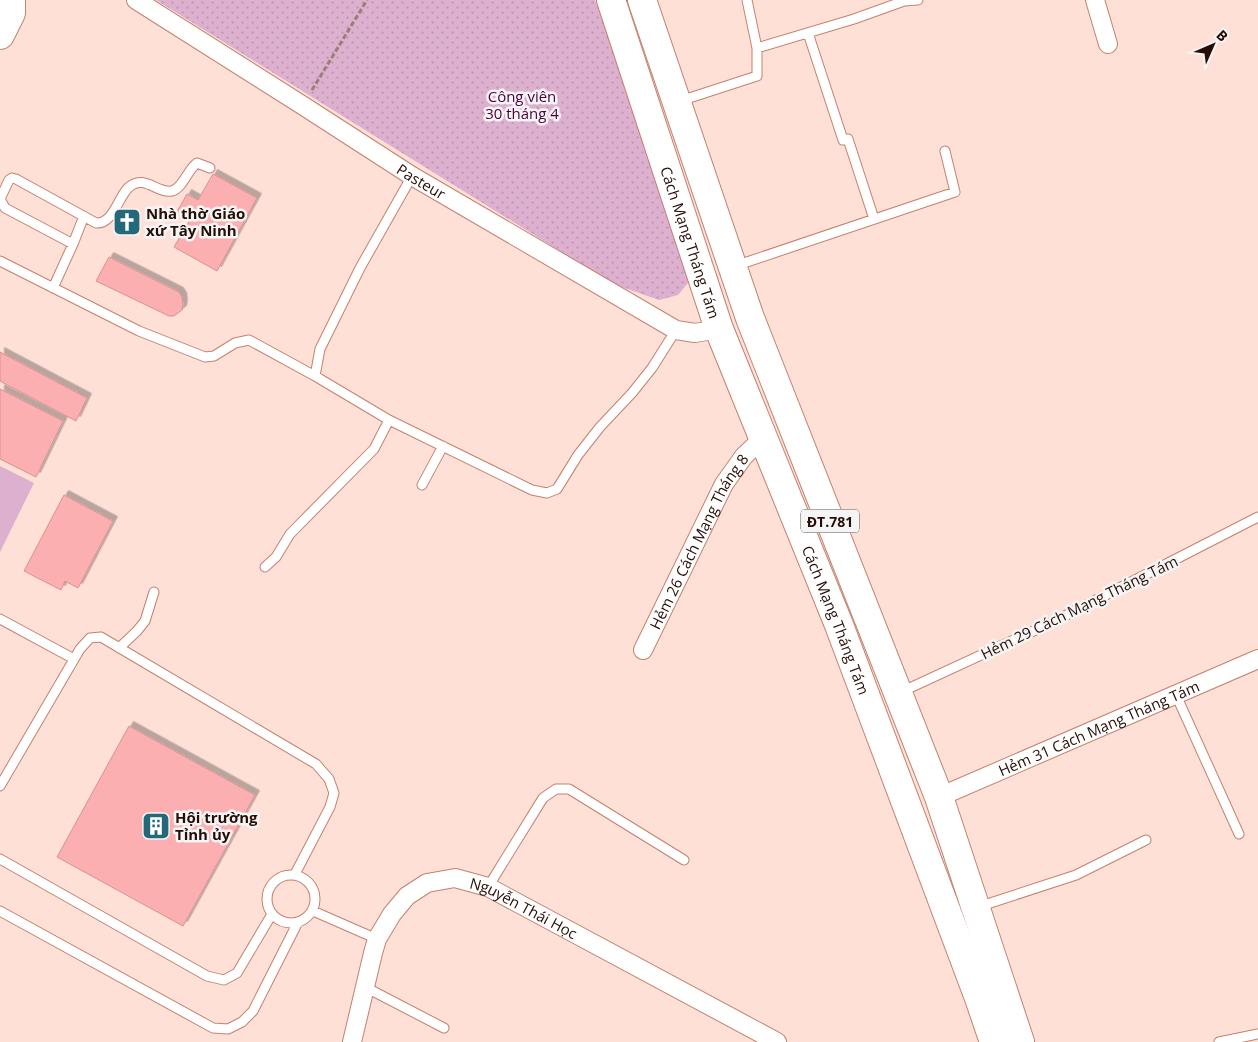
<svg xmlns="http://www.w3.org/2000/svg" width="1258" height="1042" font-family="'Open Sans',sans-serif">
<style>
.grass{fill:url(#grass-dots)}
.pitch{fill:#dcb0ce}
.building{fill:#fbafb1;stroke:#d99092;filter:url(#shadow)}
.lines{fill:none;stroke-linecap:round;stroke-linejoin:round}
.lane-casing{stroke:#c4816d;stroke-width:11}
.street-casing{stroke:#c4816d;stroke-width:20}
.primary-casing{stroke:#c4816d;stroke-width:30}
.path{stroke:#9a7f77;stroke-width:3;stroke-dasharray:5 2.5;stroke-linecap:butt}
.lane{stroke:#fff;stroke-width:9}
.street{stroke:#fff;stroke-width:18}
.primary{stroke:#fff;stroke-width:28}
.labels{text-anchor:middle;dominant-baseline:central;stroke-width:5;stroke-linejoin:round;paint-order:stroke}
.shield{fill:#f5f5f5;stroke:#64534e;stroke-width:1}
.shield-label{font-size:14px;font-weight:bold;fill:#260e06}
.park-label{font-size:15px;fill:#4e003f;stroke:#f5f5f5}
.street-label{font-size:15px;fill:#260e06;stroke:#f5f5f5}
.poi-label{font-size:15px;font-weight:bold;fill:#260e06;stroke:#f5f5f5;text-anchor:start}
</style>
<defs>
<pattern id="grass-dots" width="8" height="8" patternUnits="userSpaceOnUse" patternTransform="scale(1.25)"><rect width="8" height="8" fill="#dcb0ce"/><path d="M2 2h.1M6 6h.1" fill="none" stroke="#bd96af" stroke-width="1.8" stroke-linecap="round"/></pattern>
<filter id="shadow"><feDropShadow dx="4.5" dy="-4.5" stdDeviation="0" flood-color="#0004"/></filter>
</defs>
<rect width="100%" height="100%" fill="#fee0d7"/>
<!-- grass -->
<path class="grass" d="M 156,0 L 595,0 L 679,235 L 686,260 L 688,283 L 678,295 L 659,300 L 613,284 Z"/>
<!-- pitch -->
<path class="pitch" d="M 0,466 L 34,483 L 0,552 Z"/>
<!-- building -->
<path class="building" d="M 213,174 L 257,198 L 217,271 L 174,247 L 190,220 L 177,212 L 187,194 L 198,200 Z
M 109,257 L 179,292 L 182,297 L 183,304 L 182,310 L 174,316 L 169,316 L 96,281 Z
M 0,352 L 87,398 L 76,421 L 0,381 Z
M 0,389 L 63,421 L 36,477 L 0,459 Z
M 64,495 L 113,521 L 78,588 L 65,581 L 61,590 L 24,571 Z
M 129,726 L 255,795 L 183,926 L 57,857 Z"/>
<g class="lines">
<defs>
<path id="lane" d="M 747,0 L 757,48
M 808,33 L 843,140 L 848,139 L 874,219
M 680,101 L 757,76 L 757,48 L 854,19 L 904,1 L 918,0
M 73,244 L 5,208 L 0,199 L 9,180 L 12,178 L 16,179 L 96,223 C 113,224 118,198 128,188 C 144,173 157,194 172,191 C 183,188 188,169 197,163 L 210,168
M 0,261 L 139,331 L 205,357 L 214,356 L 235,343 L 249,340 L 315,376 L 389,420 L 532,490 L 547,493 L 557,489 L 578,455 L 600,427 L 632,393 L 652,368 L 676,330
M 735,266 L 955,192 L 945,151
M 53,288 L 73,244 L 84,216
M 315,376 L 320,349 L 360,268 L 412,176
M 422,485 L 443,446
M 265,567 L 276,557 L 290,534 L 374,449 L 389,420
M 0,619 L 74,659
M 119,648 L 137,631 L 145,621 L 154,592
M 901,692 L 1055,621 L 1258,517
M 1176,695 L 1239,834
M 0,786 L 80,649 L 90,638 L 101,637 L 316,764 L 329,779 L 334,793 L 330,807 L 295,874
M 0,859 L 207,976 L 224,980 L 237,973 L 272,914
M267 899a24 24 0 1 1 48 0a24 24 0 1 1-48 0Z
M 488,887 L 543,798 L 556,789 L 569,789 L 684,860
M 978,907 L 1076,875 L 1146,840
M 0,911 L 213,1028 L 228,1029 L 242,1022 L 253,1011 L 298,922
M 313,911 L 377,939
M 365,987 L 444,1028
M 1219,1042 L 1258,1034"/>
<g id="street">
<path id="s1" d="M 136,0 L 302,105 L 412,176 L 676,330 L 695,333 L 719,329"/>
<path d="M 1095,0 L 1108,44"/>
<path id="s2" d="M 643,650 L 724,484 L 744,456 L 763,438"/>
<path id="s3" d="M 939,797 L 1258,659"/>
<path id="s4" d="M 352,1042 L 373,953 L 377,939 L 392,914 L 407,896 L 427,883 L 455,878 L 488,887 L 777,1042"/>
</g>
<g id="primary">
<path id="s5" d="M 611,0 L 719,329 L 839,625 L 979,998 L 994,1042"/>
<path d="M 642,0 L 750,318 L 939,797 L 1020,1042"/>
<path d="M 0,35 L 11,13 L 11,0"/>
</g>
</defs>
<!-- lane casing -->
<use href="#lane" class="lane-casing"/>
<!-- street casing -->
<use href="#street" class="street-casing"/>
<!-- primary casing -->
<use href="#primary" class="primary-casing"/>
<!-- path -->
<path class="path" d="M 312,90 L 367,0"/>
<!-- lane -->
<use href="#lane" class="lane"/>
<!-- street -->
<use href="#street" class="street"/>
<!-- primary -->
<use href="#primary" class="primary"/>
</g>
<!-- icons -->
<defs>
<symbol id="church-square" viewBox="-11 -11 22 22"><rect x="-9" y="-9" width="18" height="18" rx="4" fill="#246879" stroke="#f5f5f5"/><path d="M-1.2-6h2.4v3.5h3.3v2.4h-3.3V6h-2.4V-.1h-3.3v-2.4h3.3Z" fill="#fff"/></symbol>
<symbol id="building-square" viewBox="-11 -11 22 22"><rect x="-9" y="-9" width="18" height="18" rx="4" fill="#246879" stroke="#f5f5f5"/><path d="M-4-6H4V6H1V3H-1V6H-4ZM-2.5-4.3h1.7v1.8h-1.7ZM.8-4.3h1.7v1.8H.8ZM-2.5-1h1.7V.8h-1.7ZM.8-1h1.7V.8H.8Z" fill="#fff"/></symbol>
</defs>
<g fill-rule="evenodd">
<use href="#church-square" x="111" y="206" width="32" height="32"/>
<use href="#building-square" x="140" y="810" width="32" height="32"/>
</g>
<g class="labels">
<!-- shield labels -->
<rect class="shield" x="801" y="509.5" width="58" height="23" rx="4"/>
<g class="shield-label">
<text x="830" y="521">ĐT.781</text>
</g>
<!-- park labels -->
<g class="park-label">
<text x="522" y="96">Công viên<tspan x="522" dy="17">30 tháng 4</tspan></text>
</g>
<!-- street labels -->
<g class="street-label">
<text stroke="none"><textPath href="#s1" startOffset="338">Pasteur</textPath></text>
<text stroke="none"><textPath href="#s5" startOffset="255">Cách Mạng Tháng Tám</textPath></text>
<text stroke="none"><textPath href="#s2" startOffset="122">Hẻm 26 Cách Mạng Tháng 8</textPath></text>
<text transform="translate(1079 607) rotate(-26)">Hẻm 29 Cách Mạng Tháng Tám</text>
<text stroke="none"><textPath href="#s5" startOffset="660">Cách Mạng Tháng Tám</textPath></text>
<text stroke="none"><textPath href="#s3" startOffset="174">Hẻm 31 Cách Mạng Tháng Tám</textPath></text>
<text stroke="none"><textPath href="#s4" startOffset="286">Nguyễn Thái Học</textPath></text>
</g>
<!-- poi labels -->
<g class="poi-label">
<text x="146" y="213">Nhà thờ Giáo<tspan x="146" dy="17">xứ Tây Ninh</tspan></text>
<text x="175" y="817">Hội trường<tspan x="175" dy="17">Tỉnh ủy</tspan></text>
</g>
</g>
<!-- north arrow -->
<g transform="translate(1213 45) rotate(45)" stroke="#f5f5f5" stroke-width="4" paint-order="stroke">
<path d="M0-4L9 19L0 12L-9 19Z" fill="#260e06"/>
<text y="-8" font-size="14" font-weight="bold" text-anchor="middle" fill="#260e06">B</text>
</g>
</svg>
